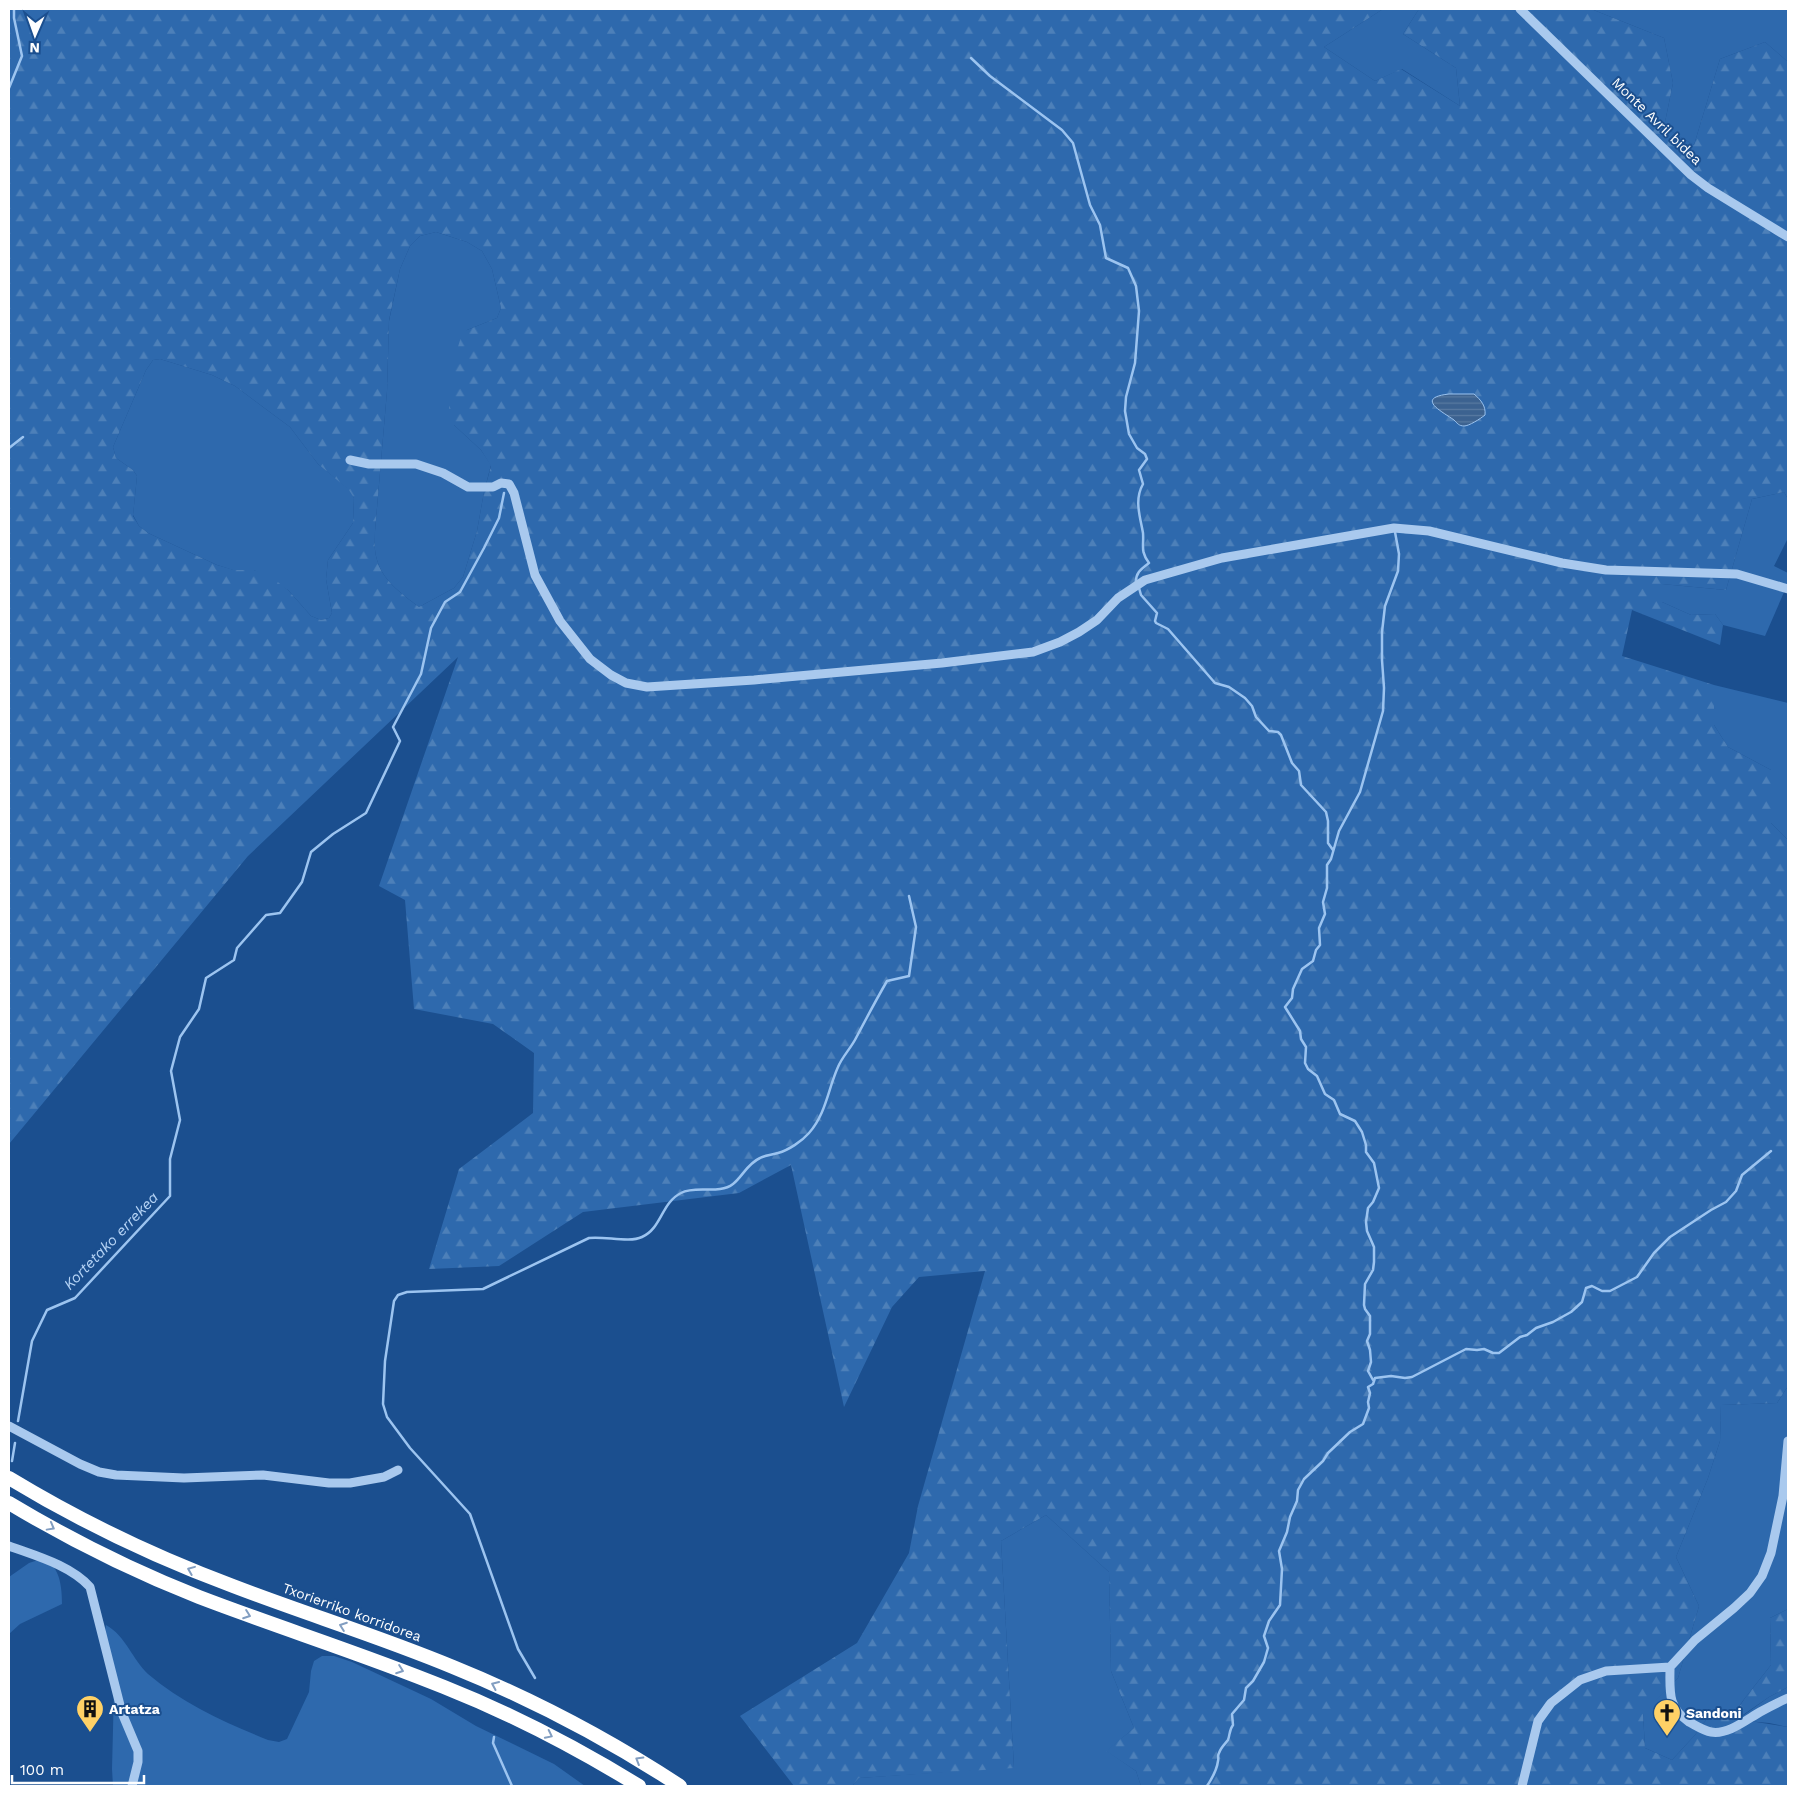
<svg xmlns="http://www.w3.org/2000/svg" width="1797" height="1795" font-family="'Work Sans',sans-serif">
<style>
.green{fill:#2e69ad}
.forest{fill:url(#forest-firs);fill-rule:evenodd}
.water{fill:url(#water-rules);stroke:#9cc4f0}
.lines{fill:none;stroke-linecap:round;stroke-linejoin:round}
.stream{stroke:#9cc4f0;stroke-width:2.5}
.minor{stroke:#a9c9ee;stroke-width:9}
.highway{stroke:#fff;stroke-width:14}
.oneway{stroke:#829ec1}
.labels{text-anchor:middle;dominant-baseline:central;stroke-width:4;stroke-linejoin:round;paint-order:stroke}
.street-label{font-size:14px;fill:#fff;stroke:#1b4f8f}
.poi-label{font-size:14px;font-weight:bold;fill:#fff;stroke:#1b4f8f;text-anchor:start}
.water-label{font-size:15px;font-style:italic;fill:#b5d3f5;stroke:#1b4f8f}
</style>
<defs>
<pattern id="forest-firs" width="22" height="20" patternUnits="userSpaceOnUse" patternTransform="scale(1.25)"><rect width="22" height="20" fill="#2e69ad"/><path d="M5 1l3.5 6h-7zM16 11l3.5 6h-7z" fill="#4d80b9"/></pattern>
<pattern id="water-rules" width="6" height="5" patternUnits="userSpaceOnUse" patternTransform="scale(1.25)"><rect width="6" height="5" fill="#3c6290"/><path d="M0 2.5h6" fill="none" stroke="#597aa1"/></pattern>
</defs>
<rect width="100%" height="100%" fill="#1b4f8f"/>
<!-- green -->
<path class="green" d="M 1383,9 L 1419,9 L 1403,34 L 1456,68 L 1460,106 L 1402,69 L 1375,81 L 1324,47 Z
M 1591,9 L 1788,9 L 1788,62 L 1765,42 L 1720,59 L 1694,145 L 1664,127 L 1673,83 L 1664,38 Z
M 436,232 L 467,242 L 482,251 L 492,269 L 501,308 L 497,318 L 467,330 L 454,425 L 481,450 L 491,465 L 484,492 L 477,531 L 463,577 L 454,588 L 419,607 C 401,593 381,580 376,556 C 374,548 375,539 375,531 L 387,391 L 389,321 L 400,269 L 410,246 L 420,236 Z
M 160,359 L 212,375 L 235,386 L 290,427 L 318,464 L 350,490 L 354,498 L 353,523 L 328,560 L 326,579 L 332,613 L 329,618 L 321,620 L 311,616 L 288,590 L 254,570 L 233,570 L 217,565 L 148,533 L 139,526 L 133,515 L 137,476 L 133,470 L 116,458 L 113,447 L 146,370 L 153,360 Z
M 1784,492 L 1788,499 L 1788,538 L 1774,566 L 1788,573 L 1788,583 L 1765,636 L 1723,625 L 1715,614 L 1691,615 L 1662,602 L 1662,584 L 1726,590 L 1752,499 Z
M 1714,685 L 1788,703 L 1788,840 L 1771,823 L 1771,770 L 1728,747 L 1714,725 Z
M 1788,1386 L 1788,1609 L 1770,1618 L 1771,1665 L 1745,1698 L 1730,1719 L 1709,1716 L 1695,1735 L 1672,1760 L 1645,1748 L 1643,1713 L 1678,1678 L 1699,1606 L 1676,1557 L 1708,1478 L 1720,1441 L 1721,1405 L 1777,1403 Z
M 1046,1515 L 1109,1572 L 1111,1671 L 1134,1728 L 1107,1751 L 1136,1771 L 1141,1786 L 852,1786 L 859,1778 L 1014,1767 L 1001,1541 Z
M 38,1560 C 42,1561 47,1562 50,1564 C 61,1571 62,1593 62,1604 L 20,1624 L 9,1634 L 9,1577 L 29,1563 Z
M 106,1625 C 126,1636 132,1659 148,1674 C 183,1704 226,1723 268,1740 L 279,1742 L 287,1739 L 309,1692 L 311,1671 L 314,1661 L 322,1656 L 334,1656 L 352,1662 L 431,1699 L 476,1726 L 554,1764 L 585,1786 L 113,1786 L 112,1769 L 114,1690 L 105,1631 Z
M 1788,1687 L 1788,1727 L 1769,1723 L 1737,1720 L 1769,1697 Z"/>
<!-- forest -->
<path class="forest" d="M 9,9 L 1383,9 L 1324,47 L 1375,81 L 1401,69 L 1460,106 L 1456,68 L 1403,34 L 1419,9 L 1591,9 L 1664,38 L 1673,83 L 1664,127 L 1694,145 L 1720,59 L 1765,42 L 1788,62 L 1788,499 L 1784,492 L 1752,499 L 1726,590 L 1662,584 L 1662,602 L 1691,615 L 1715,614 L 1723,625 L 1720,645 L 1632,610 L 1622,656 L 1714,685 L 1714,725 L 1728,747 L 1771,770 L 1771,823 L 1788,840 L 1788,1386 L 1777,1403 L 1721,1405 L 1720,1441 L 1708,1478 L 1676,1557 L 1699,1606 L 1678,1678 L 1643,1714 L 1645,1748 L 1672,1760 L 1695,1735 L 1709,1716 L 1731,1719 L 1745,1698 L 1771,1665 L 1770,1618 L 1788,1609 L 1788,1687 L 1769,1697 L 1737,1719 L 1788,1727 L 1788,1786 L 1141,1786 L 1136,1771 L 1106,1751 L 1134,1728 L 1111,1671 L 1109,1572 L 1046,1515 L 1001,1541 L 1014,1768 L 859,1778 L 852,1786 L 794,1786 L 740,1716 L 857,1643 L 909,1553 L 918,1506 L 985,1271 L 919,1277 L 892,1307 L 844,1407 L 791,1165 L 739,1193 L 583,1212 L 499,1266 L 429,1269 L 459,1169 L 533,1113 L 534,1053 L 493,1024 L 414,1009 L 405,900 L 379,886 L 458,657 L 248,856 L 9,1144 ZM 436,232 L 467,242 L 482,251 L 492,269 L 501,308 L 497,318 L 467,330 L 461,337 L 457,350 L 449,405 L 449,415 L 454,425 L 481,450 L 491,466 L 484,492 L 477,531 L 463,577 L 454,588 L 419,607 C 401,593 381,580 376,556 C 374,548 375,539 375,531 L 387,391 L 389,320 L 400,269 L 410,246 L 420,236 ZM 160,359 L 212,375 L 235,386 L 290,427 L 318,464 L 349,490 L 354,498 L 353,523 L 328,560 L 326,579 L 332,613 L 329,618 L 321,620 L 311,616 L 288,590 L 270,576 L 254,570 L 234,570 L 217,565 L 148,533 L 139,526 L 133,516 L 137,476 L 133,470 L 116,458 L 113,447 L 146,370 L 153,360 Z"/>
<!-- water -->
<path class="water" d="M 1449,394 L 1474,394 C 1481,400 1486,406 1485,415 C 1480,419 1469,426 1464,426 C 1459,426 1457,423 1454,420 C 1443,412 1414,398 1449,394 Z"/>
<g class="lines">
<!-- stream -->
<path class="stream" d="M 971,58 L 990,76 L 1062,130 L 1073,143 L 1090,205 L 1100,225 L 1106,258 L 1128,268 L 1136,286 L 1139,311 L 1135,363 L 1126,397 L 1125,411 L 1129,434 L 1137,448 L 1145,454 L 1147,459 L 1139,470 L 1143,484 C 1134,500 1140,516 1143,533 C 1144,546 1140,551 1149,563 C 1141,569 1135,573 1136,584
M 9,88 L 22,56 L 14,18 L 14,9
M 9,448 L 23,437
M 1139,588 L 1141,595 L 1157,613 L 1155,621 L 1156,623 L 1168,629 L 1215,683 L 1229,687 L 1245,698 L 1252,706 L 1256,717 L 1269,731 L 1278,732 L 1281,735 L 1292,763 L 1299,771 L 1301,785 L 1326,812 L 1328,821 L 1328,843 L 1333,850
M 1373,1380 L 1368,1371 L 1371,1362 L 1370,1350 L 1367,1341 L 1370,1334 L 1370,1316 L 1365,1309 L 1364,1305 L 1365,1284 L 1373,1270 L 1374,1262 L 1374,1247 L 1367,1231 L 1366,1222 L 1368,1208 L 1373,1202 L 1379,1188 L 1374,1163 L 1366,1152 L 1366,1145 L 1362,1132 L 1355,1121 L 1340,1114 L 1334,1100 L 1325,1094 L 1317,1076 L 1308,1069 L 1305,1063 L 1306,1047 L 1301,1039 L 1300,1031 L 1285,1007 L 1292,998 L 1293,989 L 1302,969 L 1313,961 L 1316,950 L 1320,945 L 1319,928 L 1325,914 L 1323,902 L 1327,888 L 1327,865 L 1331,859 L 1339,831 L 1360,792 L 1383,711 L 1384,688 L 1382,660 L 1382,632 L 1385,606 L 1398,571 L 1399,554 L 1395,532
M 18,1421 L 32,1341 L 47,1310 L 75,1298 L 170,1196 L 170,1159 L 180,1120 L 171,1071 L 180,1037 L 199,1009 L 206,978 L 234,960 L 237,948 L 266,915 L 280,913 L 302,882 L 311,852 L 333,834 L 366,813 L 400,741 L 393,727 L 421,674 L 431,628 L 445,602 L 460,592 L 484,548 L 499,518 L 504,493
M 12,1461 L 15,1443
M 535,1678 L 518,1649 L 470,1514 L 410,1448 L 387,1417 L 383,1404 L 385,1361 L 394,1301 L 398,1295 L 407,1292 L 483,1289 L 589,1238 C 605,1236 629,1243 642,1237 C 662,1228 661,1203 681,1193 C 696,1185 719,1195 733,1184 C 743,1176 747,1164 760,1158 C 765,1155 772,1155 778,1153 C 789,1150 802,1141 809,1133 C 826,1114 828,1089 838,1067 C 842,1057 851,1048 856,1038 C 866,1019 876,1000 887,981 L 909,976 L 916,927 L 909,896
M 494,1737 L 493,1743 L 512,1786
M 1207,1786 C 1211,1780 1217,1769 1218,1761 C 1219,1757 1217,1757 1219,1753 C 1221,1747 1225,1744 1228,1740 C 1230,1735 1229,1730 1233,1725 L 1232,1714 L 1244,1700 L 1246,1688 L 1253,1681 L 1264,1662 L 1268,1648 L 1264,1636 L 1269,1621 L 1280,1605 L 1282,1569 L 1279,1551 L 1287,1532 L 1290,1517 L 1297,1501 L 1298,1490 L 1304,1479 L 1323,1461 L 1328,1453 L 1350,1432 L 1363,1424 L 1369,1408 L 1368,1402 L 1370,1393 L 1368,1387 L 1373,1384 L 1375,1378 L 1391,1376 L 1405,1378 L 1412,1377 L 1466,1349 L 1477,1350 L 1484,1349 L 1493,1353 L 1499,1353 L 1520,1337 L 1527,1335 L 1536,1328 L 1553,1322 L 1571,1312 L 1582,1302 L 1586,1288 L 1592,1286 L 1602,1291 L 1610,1291 L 1637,1277 L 1654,1253 L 1670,1237 L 1711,1210 L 1726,1202 L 1736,1191 L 1742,1175 L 1771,1151"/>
<!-- minor -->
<path class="minor" d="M 1520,9 L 1691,175 L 1708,188 L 1788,237
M 350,460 L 369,464 L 416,464 L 443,473 L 468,487 L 493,487 L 501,483 L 509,484 L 514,493 L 535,575 L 560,621 L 590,659 L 611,675 L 626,683 L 647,687 L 754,680 L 942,663 L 1033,652 L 1060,642 L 1079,632 L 1097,620 L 1118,598 L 1145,580 L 1222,558 L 1394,528 L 1429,531 L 1562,563 L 1606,570 L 1737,574 L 1788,589
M 9,1426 L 80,1464 L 99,1472 L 116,1475 L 184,1478 L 263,1475 L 329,1483 L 350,1483 L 384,1477 L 398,1470
M 9,1546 C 36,1556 70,1565 90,1587 L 122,1713 L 138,1751 L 138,1762 L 132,1786
M 1670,1667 C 1670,1691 1667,1707 1689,1722 C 1695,1725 1704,1731 1711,1732 C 1728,1735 1746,1720 1760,1712 C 1769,1707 1779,1702 1788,1698
M 1522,1786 L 1538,1721 L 1551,1703 L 1580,1680 L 1606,1671 L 1670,1667 L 1695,1640 L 1734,1608 L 1750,1593 L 1762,1576 L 1771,1553 L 1783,1496 L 1788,1441"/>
<!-- highway -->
<path class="highway" d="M 9,1478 C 80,1521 155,1557 233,1586 C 306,1614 381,1637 453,1667 C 532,1699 608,1739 680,1786
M 9,1503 C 69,1539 133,1571 199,1597 C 280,1628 363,1654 444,1687 C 512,1714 577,1748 639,1786"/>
</g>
<!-- one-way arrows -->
<defs><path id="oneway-chevron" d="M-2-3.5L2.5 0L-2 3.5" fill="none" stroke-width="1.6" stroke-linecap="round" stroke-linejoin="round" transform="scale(1.25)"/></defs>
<g class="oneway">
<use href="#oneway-chevron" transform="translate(51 1527) rotate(29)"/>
<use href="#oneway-chevron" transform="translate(191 1570) rotate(-158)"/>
<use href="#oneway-chevron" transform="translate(247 1615) rotate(20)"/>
<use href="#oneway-chevron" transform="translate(343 1626) rotate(-160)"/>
<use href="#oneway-chevron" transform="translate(400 1670) rotate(20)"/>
<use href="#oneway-chevron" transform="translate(495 1685) rotate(-156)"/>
<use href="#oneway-chevron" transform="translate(549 1735) rotate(26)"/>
<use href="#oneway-chevron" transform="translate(639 1760) rotate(-149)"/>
</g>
<!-- icons -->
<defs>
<symbol id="building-pin" viewBox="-11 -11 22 30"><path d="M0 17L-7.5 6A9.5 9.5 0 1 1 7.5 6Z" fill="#ffd166" stroke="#1b4f8f"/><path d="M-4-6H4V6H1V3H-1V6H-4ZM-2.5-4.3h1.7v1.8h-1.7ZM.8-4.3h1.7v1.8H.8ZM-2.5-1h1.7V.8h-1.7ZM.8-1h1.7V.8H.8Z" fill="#111"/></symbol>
<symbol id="church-pin" viewBox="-11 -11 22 30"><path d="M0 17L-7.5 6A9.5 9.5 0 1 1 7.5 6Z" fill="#ffd166" stroke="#1b4f8f"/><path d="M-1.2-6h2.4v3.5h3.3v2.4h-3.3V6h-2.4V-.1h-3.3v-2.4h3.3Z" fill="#111"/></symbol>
</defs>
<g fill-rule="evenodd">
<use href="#building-pin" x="74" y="1693" width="32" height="43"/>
<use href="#church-pin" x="1651" y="1697" width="32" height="43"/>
</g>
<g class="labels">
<!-- street labels -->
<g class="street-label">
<text transform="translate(1657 121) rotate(44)">Monte Avril bidea</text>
<text transform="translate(352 1612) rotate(20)">Txorierriko korridorea</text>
</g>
<!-- poi labels -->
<g class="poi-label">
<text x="109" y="1709">Artatza</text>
<text x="1686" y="1713">Sandoni</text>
</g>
<!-- water labels -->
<g class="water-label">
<text transform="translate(111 1241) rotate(-46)">Kortetako errekea</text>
</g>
</g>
<!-- border -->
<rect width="1797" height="1795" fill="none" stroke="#ffffff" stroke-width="20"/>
<!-- north arrow -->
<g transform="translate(35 35) rotate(182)" stroke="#1b4f8f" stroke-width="4" paint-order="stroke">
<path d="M0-4L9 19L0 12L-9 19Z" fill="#ffffff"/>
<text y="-8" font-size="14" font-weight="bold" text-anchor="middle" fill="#ffffff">N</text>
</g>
<!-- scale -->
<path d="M12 1775v8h132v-8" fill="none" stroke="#ffffff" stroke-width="2.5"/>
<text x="20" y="1775" font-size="15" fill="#ffffff" stroke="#1b4f8f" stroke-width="4" paint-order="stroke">100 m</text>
</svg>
